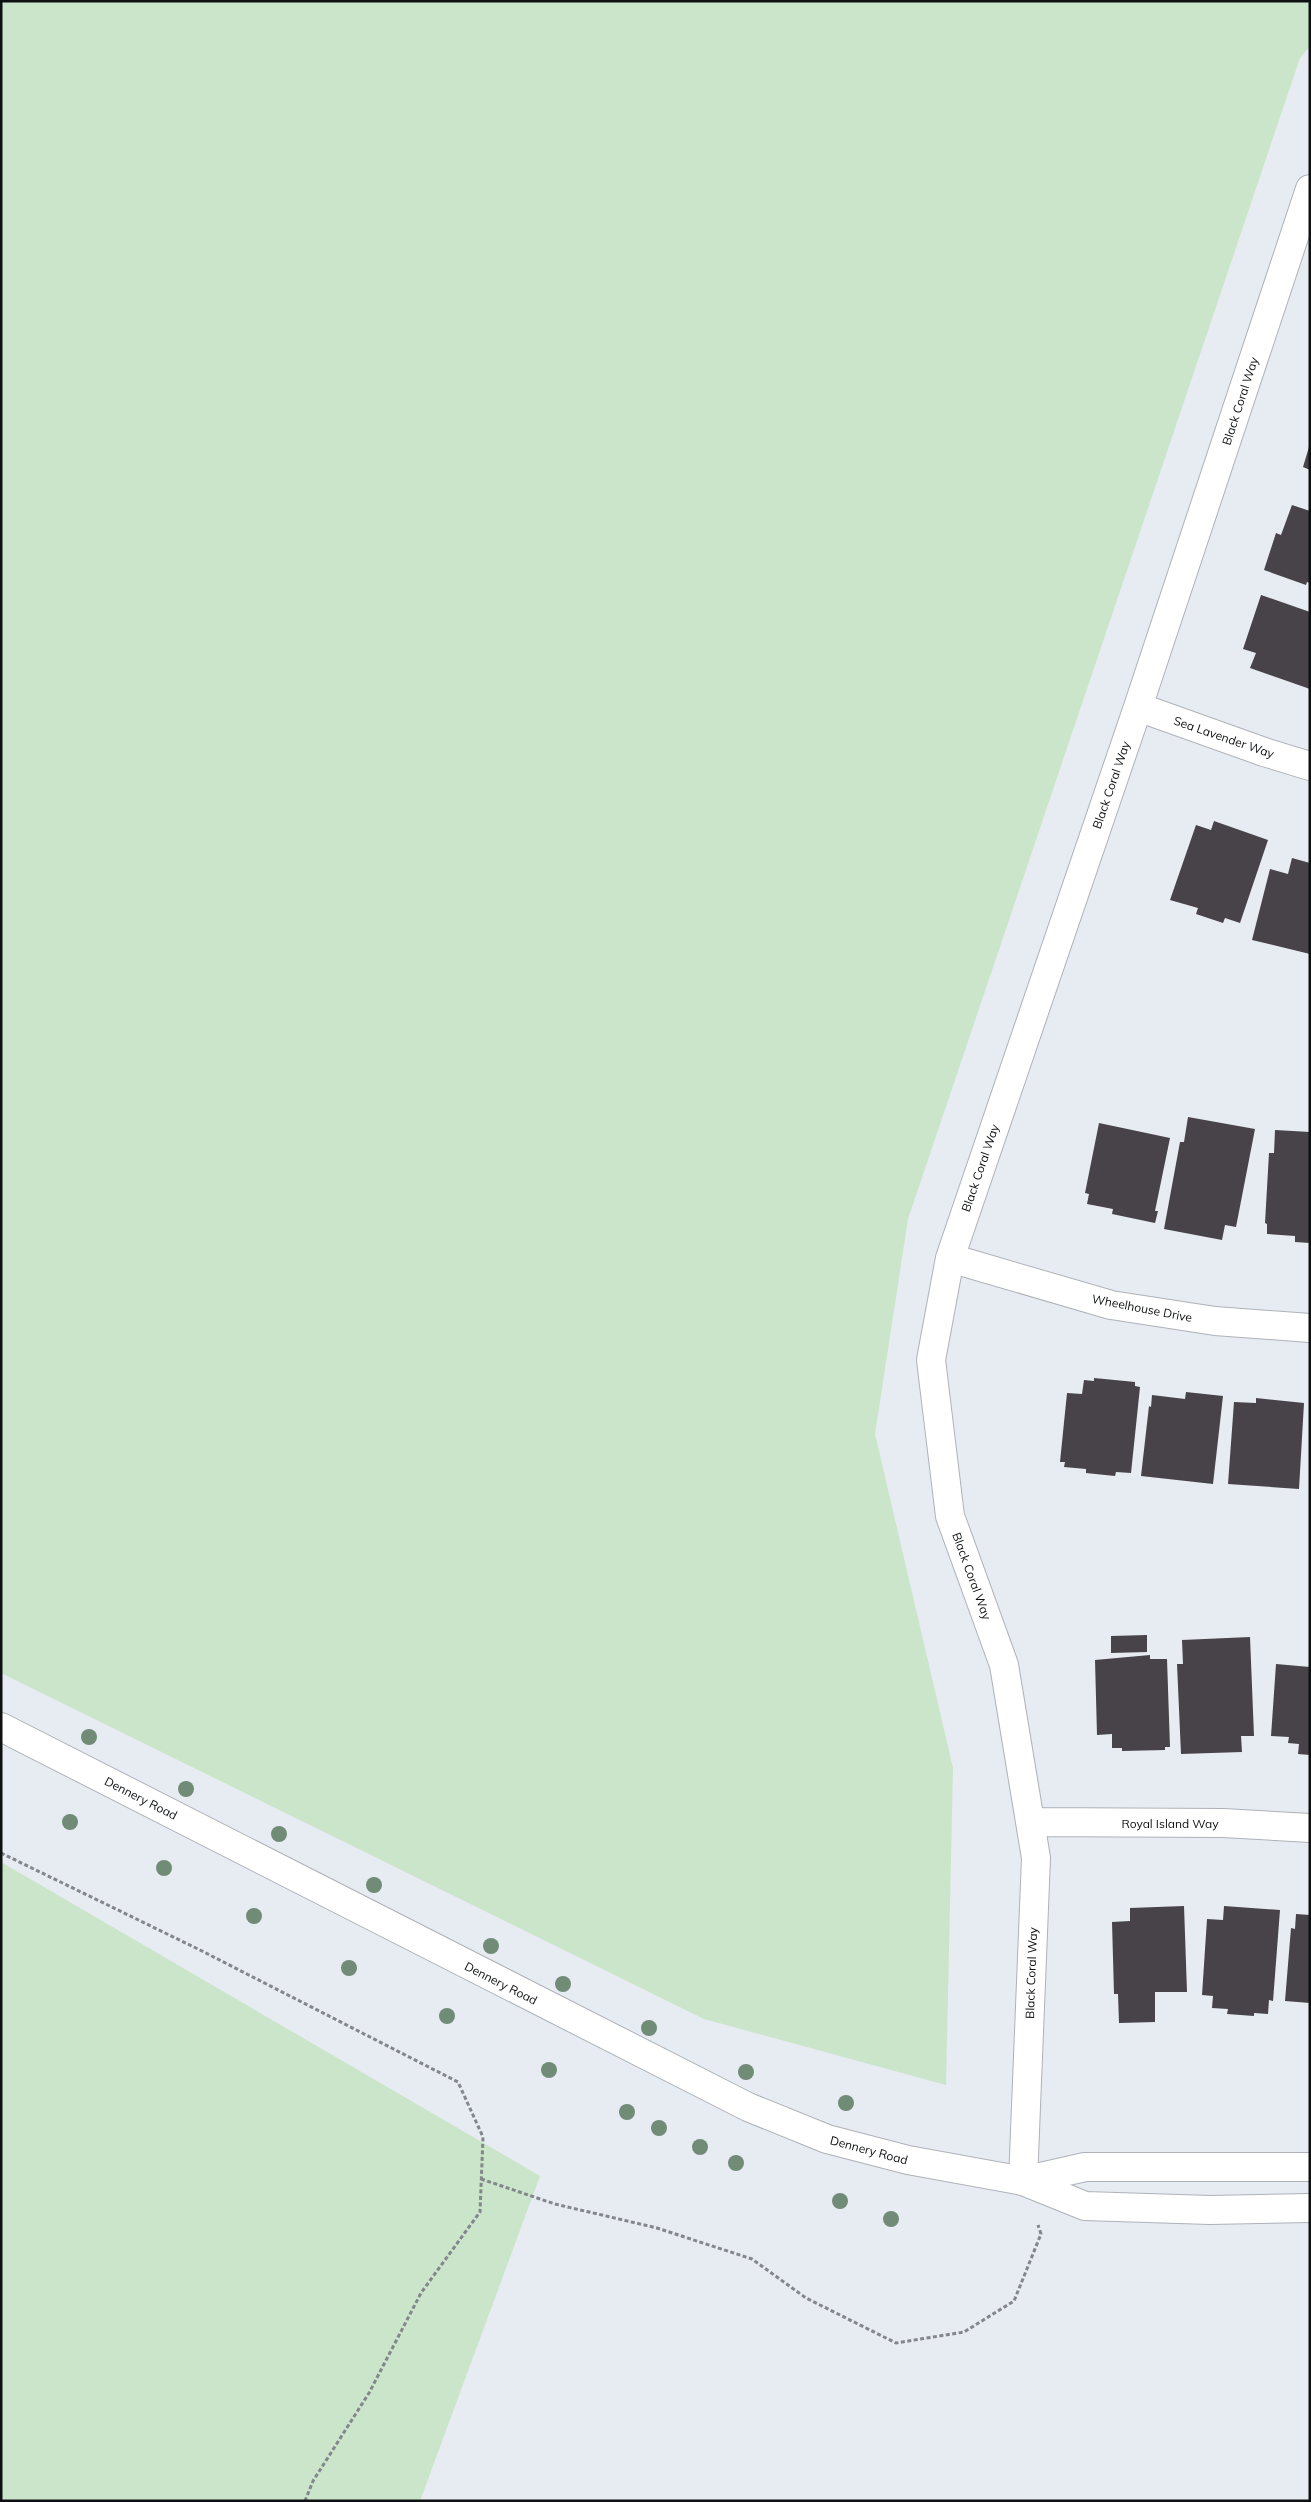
<svg xmlns="http://www.w3.org/2000/svg" width="1311" height="2502" font-family="Mulish,sans-serif">
<style>
.green{fill:#cae5c9}
.building{fill:#474348}
.lines{fill:none;stroke-linecap:round;stroke-linejoin:round}
.street-casing{stroke:#aeb2b8;stroke-width:30}
.secondary-casing{stroke:#aeb2b8;stroke-width:30}
.path{stroke:#83868b;stroke-width:3;stroke-dasharray:4 2.5;stroke-linecap:butt}
.street{stroke:#fff;stroke-width:28}
.secondary{stroke:#fff;stroke-width:28}
.tree{fill:#708b76}
.labels{text-anchor:middle;dominant-baseline:central;stroke-width:5;stroke-linejoin:round;paint-order:stroke}
.street-label{font-size:12px;fill:#0e1012;stroke:#fff}
</style>
<rect width="100%" height="100%" fill="#e7ebf2"/>
<!-- green -->
<path class="green" d="M 1,1 L 1310,1 L 1310,46 L 1300,58 L 908,1219 L 875,1434 L 953,1768 L 946,2085 L 704,2019 L 1,1673 Z
M 1,1862 L 540,2176 L 420,2501 L 1,2501 Z"/>
<!-- building -->
<path class="building" d="M 1309,447 L 1310,447 L 1310,470 L 1303,467 Z
M 1292,505 L 1310,511 L 1310,583 L 1307,582 L 1306,585 L 1264,570 L 1276,533 L 1281,535 Z
M 1261,595 L 1310,612 L 1310,689 L 1250,668 L 1256,653 L 1243,649 Z
M 1214,821 L 1268,840 L 1240,923 L 1225,918 L 1223,923 L 1196,914 L 1198,908 L 1170,900 L 1196,825 L 1211,830 Z
M 1292,858 L 1310,863 L 1310,954 L 1252,940 L 1270,869 L 1288,874 Z
M 1188,1117 L 1255,1129 L 1236,1227 L 1225,1225 L 1222,1240 L 1164,1229 L 1180,1142 L 1184,1142 Z
M 1099,1123 L 1170,1138 L 1155,1211 L 1158,1211 L 1155,1223 L 1112,1214 L 1113,1209 L 1087,1204 L 1089,1194 L 1085,1193 Z
M 1275,1130 L 1310,1132 L 1310,1243 L 1295,1242 L 1295,1236 L 1267,1234 L 1267,1224 L 1265,1223 L 1269,1153 L 1274,1153 Z
M 1094,1378 L 1135,1382 L 1135,1386 L 1140,1387 L 1131,1473 L 1116,1472 L 1115,1476 L 1086,1473 L 1086,1469 L 1064,1467 L 1065,1462 L 1060,1462 L 1067,1393 L 1082,1394 L 1084,1380 L 1094,1381 Z
M 1186,1392 L 1223,1396 L 1213,1484 L 1141,1476 L 1149,1406 L 1151,1407 L 1152,1395 L 1185,1399 Z
M 1256,1398 L 1304,1403 L 1299,1489 L 1228,1484 L 1234,1402 L 1256,1403 Z
M 1147,1635 L 1147,1652 L 1111,1653 L 1111,1636 Z
M 1250,1637 L 1254,1736 L 1241,1736 L 1242,1752 L 1181,1754 L 1177,1664 L 1183,1664 L 1182,1640 Z
M 1150,1655 L 1150,1659 L 1167,1659 L 1170,1747 L 1165,1747 L 1165,1750 L 1122,1751 L 1122,1748 L 1112,1748 L 1112,1734 L 1097,1735 L 1095,1660 Z
M 1276,1664 L 1310,1667 L 1310,1755 L 1298,1754 L 1299,1744 L 1288,1743 L 1289,1737 L 1271,1736 Z
M 1184,1906 L 1187,1992 L 1155,1992 L 1155,2022 L 1119,2023 L 1118,1994 L 1114,1994 L 1112,1922 L 1130,1921 L 1130,1908 Z
M 1224,1906 L 1280,1910 L 1273,2001 L 1269,2000 L 1268,2014 L 1254,2013 L 1254,2016 L 1227,2014 L 1228,2009 L 1212,2008 L 1213,1996 L 1202,1995 L 1207,1919 L 1223,1920 Z
M 1296,1914 L 1310,1915 L 1310,2003 L 1285,2001 L 1291,1928 L 1295,1929 Z"/>
<g class="lines">
<defs>
<path id="street" d="M 1138,707 L 1264,752 L 1310,766
M 950,1258 L 1111,1305 L 1215,1321 L 1310,1328
M 1031,1822 L 1223,1823 L 1310,1828
M 1023,2181 L 1036,1858 L 1004,1665 L 950,1516 L 931,1360 L 950,1258 L 1138,707 L 1310,189"/>
<path id="secondary" d="M 1,1727 L 748,2107 L 827,2139 L 908,2160 L 1023,2181 L 1085,2206 L 1210,2210 L 1310,2208
M 1023,2181 L 1085,2167 L 1310,2167"/>
</defs>
<!-- street casing -->
<use href="#street" class="street-casing"/>
<!-- secondary casing -->
<use href="#secondary" class="secondary-casing"/>
<!-- path -->
<path class="path" d="M 1,1853 L 200,1950 L 458,2082 L 483,2137 L 480,2212 L 421,2293 L 369,2393 L 313,2481 L 305,2501
M 481,2179 L 555,2204 L 657,2228 L 752,2259 L 806,2298 L 896,2343 L 964,2332 L 1014,2301 L 1041,2234 L 1038,2225"/>
<!-- street -->
<use href="#street" class="street"/>
<!-- secondary -->
<use href="#secondary" class="secondary"/>
</g>
<!-- trees -->
<g class="tree">
<circle cx="89" cy="1737" r="8"/>
<circle cx="186" cy="1789" r="8"/>
<circle cx="70" cy="1822" r="8"/>
<circle cx="279" cy="1834" r="8"/>
<circle cx="164" cy="1868" r="8"/>
<circle cx="374" cy="1885" r="8"/>
<circle cx="254" cy="1916" r="8"/>
<circle cx="491" cy="1946" r="8"/>
<circle cx="349" cy="1968" r="8"/>
<circle cx="563" cy="1984" r="8"/>
<circle cx="447" cy="2016" r="8"/>
<circle cx="649" cy="2028" r="8"/>
<circle cx="549" cy="2070" r="8"/>
<circle cx="746" cy="2072" r="8"/>
<circle cx="846" cy="2103" r="8"/>
<circle cx="627" cy="2112" r="8"/>
<circle cx="659" cy="2128" r="8"/>
<circle cx="700" cy="2147" r="8"/>
<circle cx="736" cy="2163" r="8"/>
<circle cx="840" cy="2201" r="8"/>
<circle cx="891" cy="2219" r="8"/>
</g>
<g class="labels">
<!-- street labels -->
<g class="street-label">
<text transform="translate(1240 401) rotate(-72)">Black Coral Way</text>
<text transform="translate(1224 737) rotate(19)">Sea Lavender Way</text>
<text transform="translate(1111 785) rotate(-71)">Black Coral Way</text>
<text transform="translate(980 1168) rotate(-71)">Black Coral Way</text>
<text transform="translate(1142 1308) rotate(11)">Wheelhouse Drive</text>
<text transform="translate(972 1576) rotate(70)">Black Coral Way</text>
<text transform="translate(141 1798) rotate(27)">Dennery Road</text>
<text x="1170" y="1823">Royal Island Way</text>
<text transform="translate(1031 1973) rotate(-88)">Black Coral Way</text>
<text transform="translate(501 1983) rotate(27)">Dennery Road</text>
<text transform="translate(869 2150) rotate(15)">Dennery Road</text>
</g>
</g>
<!-- border -->
<rect width="1311" height="2502" fill="none" stroke="#0e1012" stroke-width="5"/>
</svg>
